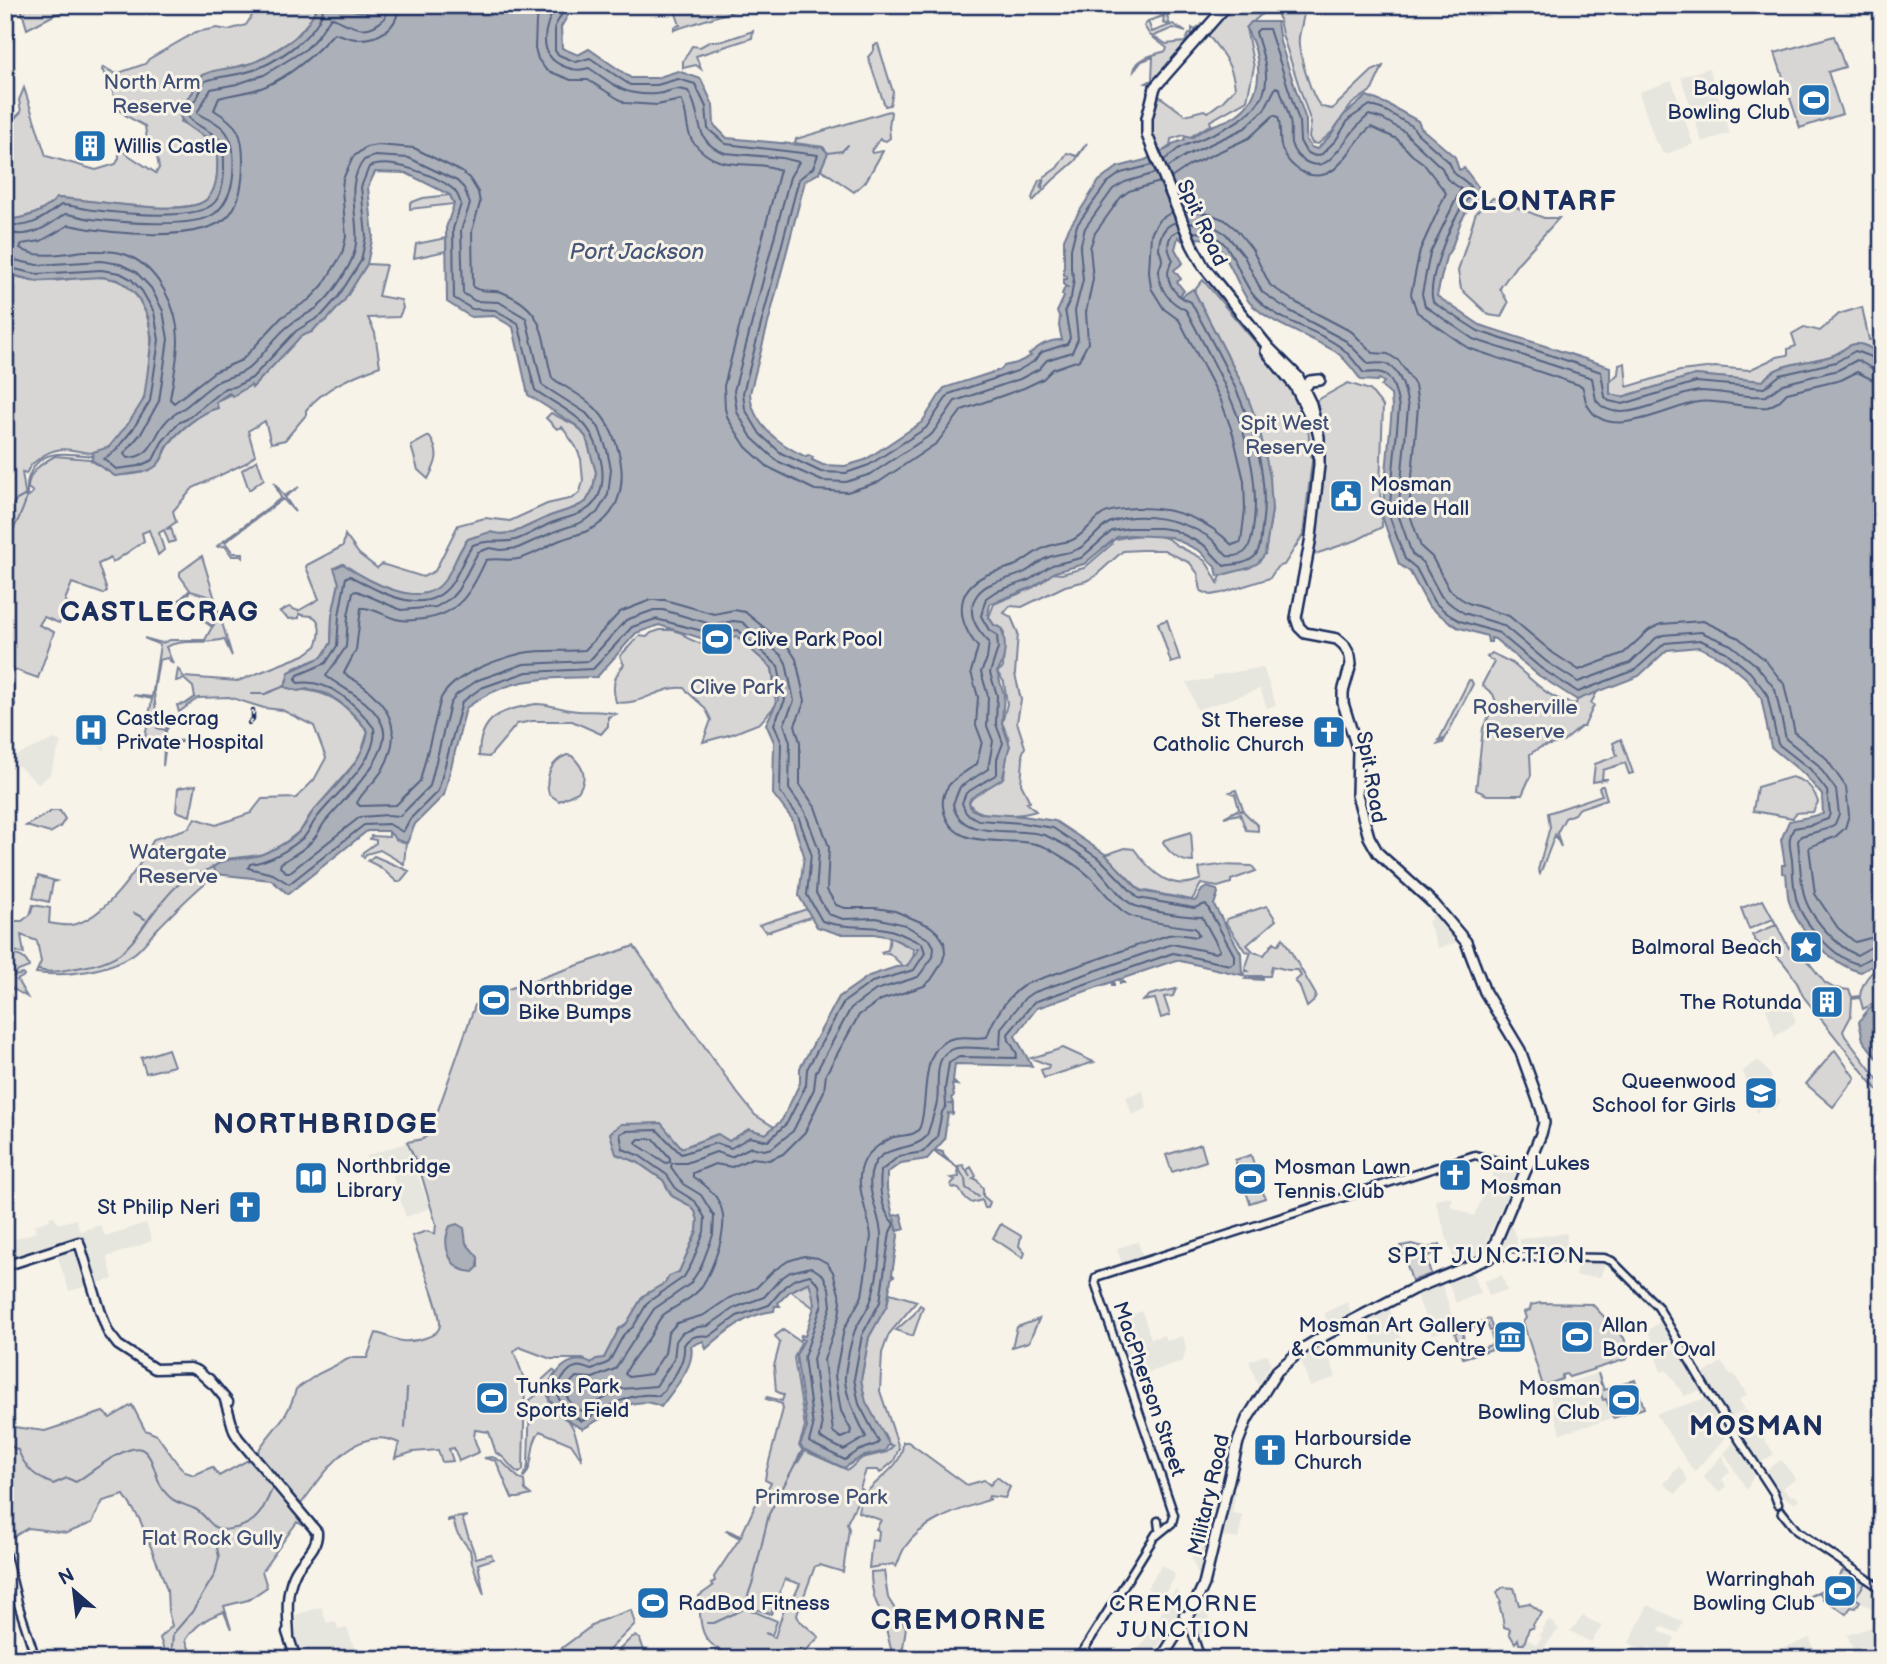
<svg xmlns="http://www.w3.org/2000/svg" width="1887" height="1664" font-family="'Balsamiq Sans',sans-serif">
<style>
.built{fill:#e6e5de}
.green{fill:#d7d6d4;stroke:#798299;stroke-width:2;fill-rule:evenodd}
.water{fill:#acb0b9;stroke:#727c95;stroke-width:2}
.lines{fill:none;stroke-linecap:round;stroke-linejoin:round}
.shore{stroke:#556382;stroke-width:2}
.stream{stroke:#727c95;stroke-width:2}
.secondary-casing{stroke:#1b2f5e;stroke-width:11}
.primary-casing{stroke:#1b2f5e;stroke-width:13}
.trunk-casing{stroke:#1b2f5e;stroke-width:14}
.secondary{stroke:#f7f3e8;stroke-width:6}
.primary{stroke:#f7f3e8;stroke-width:8}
.trunk{stroke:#f7f3e8;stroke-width:9}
.rail-casing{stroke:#1b2f5e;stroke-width:4.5}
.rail{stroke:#f7f3e8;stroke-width:2;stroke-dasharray:5;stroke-linecap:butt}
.labels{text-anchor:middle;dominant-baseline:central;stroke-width:6;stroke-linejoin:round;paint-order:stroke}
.park-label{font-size:21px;fill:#415076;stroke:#f7f3e8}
.poi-label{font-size:21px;fill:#1b2f5e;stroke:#f7f3e8;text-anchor:start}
.street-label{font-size:21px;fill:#1b2f5e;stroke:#f7f3e8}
.water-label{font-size:23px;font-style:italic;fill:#465679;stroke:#f7f3e8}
.neighbourhood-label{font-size:23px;letter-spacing:2px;fill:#1b2f5e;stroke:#f7f3e8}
.district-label{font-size:28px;font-weight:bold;letter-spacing:2px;fill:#1b2f5e;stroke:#f7f3e8}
</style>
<rect width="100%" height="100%" fill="#f7f3e8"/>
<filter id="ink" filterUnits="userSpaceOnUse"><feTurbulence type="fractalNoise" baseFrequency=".0143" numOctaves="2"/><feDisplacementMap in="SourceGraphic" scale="14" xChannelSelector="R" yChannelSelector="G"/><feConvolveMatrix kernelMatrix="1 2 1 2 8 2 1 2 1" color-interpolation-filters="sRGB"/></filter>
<g filter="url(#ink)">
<!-- built -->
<path class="built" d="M 1709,68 L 1730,133 L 1702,142 L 1681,77 Z
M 1672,81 L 1693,144 L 1666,154 L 1662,152 L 1659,143 L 1656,144 L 1639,92 Z
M 1263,667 L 1276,705 L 1267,708 L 1260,689 L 1197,710 L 1187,682 L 1213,679 L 1213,676 Z
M 83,710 L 104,714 L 101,721 L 104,722 L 105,751 L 80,734 L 78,726 Z
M 55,739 L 61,742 L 50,774 L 39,784 L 9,758 Z
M 1434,914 L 1436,916 L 1457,942 L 1438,948 L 1428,921 L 1432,919 L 1431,916 Z
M 1788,1001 L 1796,1022 L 1775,1037 L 1766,1008 Z
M 1758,1060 L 1772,1077 L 1764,1086 L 1781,1101 L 1774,1110 L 1765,1103 L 1757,1113 L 1743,1071 Z
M 1143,1091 L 1147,1108 L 1132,1115 L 1126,1097 Z
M 406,1143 L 430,1208 L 406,1217 L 390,1167 L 371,1172 L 366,1156 Z
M 1497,1165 L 1516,1171 L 1510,1188 L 1483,1249 L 1476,1255 L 1457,1263 L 1454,1261 L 1435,1200 L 1446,1197 L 1453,1199 L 1450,1206 L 1474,1216 Z
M 54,1216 L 58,1224 L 76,1219 L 80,1231 L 100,1225 L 105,1236 L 146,1223 L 152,1241 L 107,1257 L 113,1279 L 69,1291 L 54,1245 L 5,1262 L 5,1237 L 7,1242 L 36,1232 L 34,1225 L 50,1220 L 49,1217 Z
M 1512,1227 L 1517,1240 L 1517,1252 L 1498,1252 L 1504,1229 Z
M 1567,1233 L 1567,1253 L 1520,1252 L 1520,1239 Z
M 1138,1242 L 1143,1257 L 1122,1264 L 1117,1248 Z
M 1576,1262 L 1604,1263 L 1605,1264 L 1600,1277 L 1576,1276 Z
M 1472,1271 L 1481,1293 L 1456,1303 L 1447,1279 Z
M 1502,1275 L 1507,1290 L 1489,1296 L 1484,1281 Z
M 1441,1282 L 1456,1327 L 1432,1335 L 1416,1293 Z
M 1347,1302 L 1351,1313 L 1328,1324 L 1324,1313 Z
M 1389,1306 L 1402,1342 L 1376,1351 L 1365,1320 Z
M 1142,1311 L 1151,1339 L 1164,1335 L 1167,1341 L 1183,1336 L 1186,1348 L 1183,1361 L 1132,1378 L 1112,1321 Z
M 1661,1321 L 1673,1339 L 1656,1346 L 1647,1331 Z
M 1323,1341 L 1336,1377 L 1310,1386 L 1300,1357 Z
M 1677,1348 L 1685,1364 L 1701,1390 L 1684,1396 L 1667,1370 L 1661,1372 L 1655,1355 Z
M 1268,1354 L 1271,1364 L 1258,1385 L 1249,1361 Z
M 1721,1362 L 1731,1375 L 1734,1374 L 1747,1395 L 1739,1399 L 1745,1409 L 1730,1418 L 1702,1375 Z
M 1598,1373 L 1613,1418 L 1560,1434 L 1548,1389 Z
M 1706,1398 L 1729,1434 L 1694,1472 L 1656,1414 Z
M 1746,1410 L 1774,1454 L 1760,1463 L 1730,1419 Z
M 1734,1442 L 1754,1474 L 1747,1490 L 1724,1453 Z
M 1722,1455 L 1730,1472 L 1722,1479 L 1726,1486 L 1720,1493 L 1703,1477 Z
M 1781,1460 L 1796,1479 L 1782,1488 L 1791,1496 L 1795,1495 L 1799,1500 L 1794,1503 L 1782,1496 L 1764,1472 Z
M 1679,1466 L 1688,1480 L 1676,1494 L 1664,1484 Z
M 1231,1491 L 1236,1492 L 1232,1513 L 1243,1515 L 1238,1539 L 1221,1536 L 1221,1534 Z
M 1208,1538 L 1201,1571 L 1198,1575 L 1187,1545 Z
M 1162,1565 L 1173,1572 L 1175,1577 L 1162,1598 L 1147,1588 Z
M 1865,1583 L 1881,1594 L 1871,1609 L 1855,1598 Z
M 1176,1589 L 1184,1606 L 1150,1659 L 1133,1659 Z
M 1648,1605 L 1683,1622 L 1678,1633 L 1661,1626 L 1659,1631 L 1675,1638 L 1667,1655 L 1649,1646 L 1645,1651 L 1629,1643 Z
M 321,1607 L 327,1623 L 335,1621 L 339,1630 L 347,1628 L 358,1659 L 329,1659 L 327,1653 L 310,1659 L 301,1659 L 294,1639 L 296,1635 L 296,1615 Z
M 1206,1610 L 1213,1630 L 1198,1635 L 1193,1618 Z
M 1583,1616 L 1602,1626 L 1591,1642 L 1570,1631 Z
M 1549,1620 L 1559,1629 L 1548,1642 L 1538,1659 L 1521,1659 L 1522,1635 L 1536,1645 L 1542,1637 L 1539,1635 L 1543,1631 L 1541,1629 Z
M 1873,1627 L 1880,1648 L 1856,1656 L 1847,1635 Z
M 1810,1638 L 1814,1651 L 1797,1659 L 1777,1659 L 1775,1651 Z"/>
<!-- green -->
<path class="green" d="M 20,5 L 98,5 L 56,14 L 27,29 Z
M 259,5 L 321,5 L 315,10 L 311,19 L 295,38 L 256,62 L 201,75 L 193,92 L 184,101 L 181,122 L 209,137 L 217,145 C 217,162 220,184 209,198 C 190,220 85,198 58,198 C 44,211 33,216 14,219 L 5,212 L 5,123 L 12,121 L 21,112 L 19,100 L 24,88 L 46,156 L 96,170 L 116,164 L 119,158 L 119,149 L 156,173 L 159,168 L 155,145 L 147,140 L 145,126 C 134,120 118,114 115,101 C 112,89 111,80 102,70 L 103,67 L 116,74 L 145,64 L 149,59 L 196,32 L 217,28 L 228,30 L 246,25 Z
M 673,5 L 752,5 L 674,30 L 674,27 L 680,25 Z
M 1230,5 L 1272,5 L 1246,28 L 1254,67 L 1247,100 L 1210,121 L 1211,124 L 1190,137 L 1184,135 L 1171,139 L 1170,146 L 1159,154 L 1153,142 L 1149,121 L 1152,120 L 1159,96 L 1185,115 L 1204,110 L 1208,112 L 1223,101 L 1235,88 C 1233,65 1221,51 1207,34 Z
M 1276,5 L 1303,5 C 1306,18 1300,26 1299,38 C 1297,48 1312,100 1321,106 C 1323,108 1329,108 1332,109 L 1372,71 L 1383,66 L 1372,90 L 1352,104 L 1332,132 L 1318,144 L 1312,143 L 1309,137 L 1311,123 L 1282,34 Z
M 1177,6 L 1167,16 L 1170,25 L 1163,23 L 1164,16 L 1148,21 L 1152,32 L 1173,24 L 1186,32 L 1173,28 L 1154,36 L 1166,44 L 1185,42 L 1189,34 L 1192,33 L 1192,28 L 1195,30 L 1198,27 L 1199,28 L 1151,84 L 1146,83 L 1152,80 L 1153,57 L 1142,61 L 1134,71 C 1136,58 1153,55 1166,51 L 1167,48 L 1150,35 L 1144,26 C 1149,19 1155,20 1163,15 C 1168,12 1171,8 1177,6 Z
M 753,31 L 752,38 L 696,56 L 701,69 L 696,65 L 683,68 L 683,61 L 692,46 L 700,47 L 711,41 L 723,41 Z
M 1834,36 L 1845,67 L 1828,72 L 1842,114 L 1800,128 L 1775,53 Z
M 878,44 L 893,92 L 890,105 L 885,106 L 868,57 L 874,50 L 874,45 Z
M 889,111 L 891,112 L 889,127 L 890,138 L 886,141 L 880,139 L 871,151 L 872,153 L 883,151 L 866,181 L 854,192 L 821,169 L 827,152 L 823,147 L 795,143 L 796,139 Z
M 1087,143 L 1075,161 L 1052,181 L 1033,201 L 1032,198 L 1039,180 L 1043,179 L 1040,187 L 1042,189 L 1044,177 L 1057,168 L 1067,153 L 1077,156 Z
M 450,195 L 454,204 L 410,209 L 410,203 L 423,198 Z
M 1493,198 L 1544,218 L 1559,218 L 1518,263 L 1500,288 L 1508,303 L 1501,317 L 1489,315 L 1461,289 L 1458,271 L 1476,212 Z
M 446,238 L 446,251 L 414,258 L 416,244 Z
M 367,264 L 386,265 L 378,296 L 401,300 L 403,308 L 399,317 L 368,318 L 375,333 L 380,366 C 353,376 325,387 306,410 L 306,415 L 285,440 L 271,443 L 265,421 L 248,431 L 255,455 L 246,463 L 193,488 L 173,511 L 176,522 L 166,529 L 171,528 L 175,541 L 169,543 L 164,530 L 159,533 L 164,550 L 158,555 L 149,530 L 142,533 L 144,541 L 112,563 L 111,558 L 98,564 L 107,591 L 103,594 L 72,583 L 65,600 L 70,605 L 59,623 L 44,617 L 39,625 L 54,632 L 38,678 L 13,669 L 11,676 L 15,705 L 8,707 L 5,688 L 5,273 C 15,275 26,281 36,281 C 77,284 118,259 142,305 C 150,320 153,335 150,352 C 148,366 149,387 143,400 C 139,410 117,441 109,447 C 85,464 69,436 40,458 C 33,463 29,466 26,474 L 22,472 L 26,499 L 33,492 L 28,488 C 28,472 42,463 55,456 L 89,459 L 115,476 C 128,474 141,475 153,468 C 162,463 164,453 169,445 C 178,431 201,412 217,408 L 215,402 L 251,384 L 253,387 L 301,336 L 312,332 L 318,325 L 326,321 L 344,301 Z
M 1203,280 L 1267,356 L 1298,396 L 1307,421 L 1312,461 L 1303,535 L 1284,565 L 1277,567 L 1270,578 L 1222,593 L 1211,595 L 1201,591 L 1198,574 L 1190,563 L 1164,550 L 1141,550 L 1123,551 L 1094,577 L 1086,581 L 1065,586 L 1022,607 L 1010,606 L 1004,613 L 1011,617 L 1018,633 L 1015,674 L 1021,700 L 1017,722 L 1025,747 L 1022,755 L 1023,759 L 1021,784 L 1030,802 L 1027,803 L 1036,811 C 1021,816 975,820 969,802 L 974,795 L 1004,777 L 1009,739 L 1002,723 L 1007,704 L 1004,682 L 997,672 L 1003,668 L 1004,634 L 1003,629 L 994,625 L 989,617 L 994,604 C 1015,594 1035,591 1052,573 L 1061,574 L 1084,568 L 1112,544 L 1112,540 C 1127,536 1151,532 1166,538 C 1172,540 1175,545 1180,547 C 1206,561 1203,554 1218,583 L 1221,576 L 1265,554 L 1272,510 L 1244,388 L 1194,291 Z
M 1862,307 L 1869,340 L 1882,336 L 1882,356 C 1874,351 1867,344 1858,344 C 1848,343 1842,352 1834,355 C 1811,364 1778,360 1763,381 L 1695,375 L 1622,397 L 1610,394 L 1610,382 L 1618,374 L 1619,365 L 1625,363 L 1627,387 L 1680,371 L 1715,367 L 1749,370 L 1777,357 L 1788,355 L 1788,349 L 1796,346 L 1792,334 L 1804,327 L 1820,331 L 1839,314 Z
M 1348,383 L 1370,390 L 1383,406 L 1380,488 L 1382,527 L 1357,540 L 1312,555 L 1319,492 L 1314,402 Z
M 551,413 L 577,426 L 586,437 L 596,472 L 593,489 L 586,502 L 574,508 L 550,516 L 513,533 C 495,535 486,532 468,539 C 458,550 454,568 445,581 C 422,612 367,580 343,564 L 337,575 L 339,583 L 332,616 L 331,643 L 322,657 L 294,668 L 286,681 L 287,688 C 330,691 340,699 368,731 L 360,757 L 310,815 L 301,830 L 282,845 L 261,855 L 225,859 L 213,867 L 216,874 C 194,891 176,910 157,929 C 150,937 143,947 135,953 C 110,971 66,977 36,973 L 41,962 L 37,941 L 21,935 L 24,954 L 11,950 L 5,951 L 5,915 L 15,921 L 22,921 L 30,915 L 33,905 L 50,908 L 49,923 C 55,924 64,926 71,925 C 104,920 140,867 154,839 L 189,828 L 195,818 L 216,825 L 251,813 L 262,799 L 296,798 L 314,780 L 326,758 L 314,726 L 282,710 L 264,708 L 229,697 L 198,698 L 179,712 L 177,705 L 185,704 L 195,697 L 193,687 L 184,679 L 176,681 L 178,669 L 184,677 L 238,681 L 304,655 L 316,646 C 320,638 323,620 312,616 C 308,615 303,616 299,614 L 299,618 L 289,619 L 280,612 L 289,607 L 298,611 L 319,599 L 306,567 L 307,565 L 343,546 L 345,535 L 359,554 L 377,568 L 382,564 L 423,577 L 435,571 L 458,525 L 485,518 L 510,521 L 547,504 L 573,498 L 580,492 L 583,481 L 581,459 L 576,447 L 562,427 L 557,429 L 546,418 Z
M 429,436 C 441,453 437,462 428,479 L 418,470 L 411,446 Z
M 257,460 L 264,479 L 249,490 L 242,470 Z
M 274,482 L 284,496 L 299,487 L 285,497 L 295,512 L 283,499 L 225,542 L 233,553 L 243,553 L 243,558 L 240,556 L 232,556 L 225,546 L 218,547 L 217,546 L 281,498 Z
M 202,556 L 232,656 L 224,639 C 205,645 184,638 166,647 L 173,664 L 167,658 L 159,660 L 154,690 L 157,728 L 165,730 L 174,716 L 166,731 L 166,741 L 218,740 L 166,743 L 163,766 L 164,746 L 143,749 L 152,699 L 133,695 L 152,697 L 160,645 L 144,638 L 162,643 L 170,640 L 205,640 L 212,627 L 198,617 L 213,626 L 218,617 L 211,597 L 191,591 L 171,608 L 190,590 L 180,576 L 180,572 Z
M 1167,620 L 1180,660 L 1171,663 L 1158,623 Z
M 660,630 L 672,630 L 682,633 L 687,638 L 705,646 L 736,636 L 772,668 L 776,705 L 760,723 L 732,734 L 703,742 L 711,720 C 702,699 696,703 684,688 C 661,685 640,707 616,702 C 612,688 613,675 624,665 L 620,656 L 639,636 L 647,637 L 651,633 Z
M 1492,653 C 1499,657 1507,660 1513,664 C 1533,680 1549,701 1576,704 L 1577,700 L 1598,690 L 1591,703 L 1594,705 L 1584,727 L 1581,727 L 1563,742 L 1541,747 L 1530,754 L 1531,775 L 1522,795 L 1487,795 L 1476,790 L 1483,728 L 1496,702 L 1493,694 L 1482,685 L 1494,662 L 1487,657 Z
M 1469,680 L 1471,680 L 1473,684 L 1443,743 L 1436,745 L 1444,739 L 1439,740 Z
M 536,704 C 549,704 558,708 570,710 C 586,713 600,709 616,714 L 608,717 L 608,726 L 601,734 L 572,721 L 532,721 L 517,724 L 489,757 L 479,756 C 479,715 503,710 536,704 Z
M 1621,739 L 1633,773 L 1629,774 L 1625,763 L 1603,770 L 1602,779 L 1608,779 L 1593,782 L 1595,764 L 1617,756 L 1613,743 Z
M 567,755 L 572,756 C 584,768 588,777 578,792 L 559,801 L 549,794 C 544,777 551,761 567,755 Z
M 1792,777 C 1806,781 1813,787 1818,802 L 1813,812 C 1805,813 1795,810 1793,818 L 1753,811 L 1757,787 Z
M 196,785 L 190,816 L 176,811 L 178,788 Z
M 1601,786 L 1603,786 L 1607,799 L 1580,808 L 1574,814 L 1565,818 L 1557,833 L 1561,847 L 1555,835 L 1540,874 L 1538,870 L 1550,827 L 1548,813 L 1602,795 L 1599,788 Z
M 1236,790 L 1243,809 L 1240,811 L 1243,811 L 1258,826 L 1258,831 L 1246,830 L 1240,814 L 1224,817 L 1239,809 L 1235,794 L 1230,792 Z
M 52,811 L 60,811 L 65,819 L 60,827 L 50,833 L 26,826 Z
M 389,830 L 406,842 L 404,864 L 380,850 L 366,854 L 364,858 L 362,856 L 363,852 L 376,843 L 376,840 L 370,839 L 371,836 L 389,837 Z
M 1191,832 L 1193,862 C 1179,861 1170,855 1163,842 L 1164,840 Z
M 1125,848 L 1134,849 C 1151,872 1171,893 1201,879 L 1199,868 L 1219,865 L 1252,866 L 1256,871 L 1231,880 L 1231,883 L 1218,887 L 1201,884 L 1192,900 L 1140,890 L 1105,855 Z
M 374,856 L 409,871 L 400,882 L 397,882 L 380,867 L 368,861 Z
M 38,876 L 56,881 L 53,882 L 49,902 L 33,898 Z
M 1763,900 L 1789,948 L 1791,946 L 1810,964 L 1825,983 L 1834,988 L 1849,990 L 1852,997 L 1860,996 C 1862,981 1870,973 1882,964 L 1882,989 L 1879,992 L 1878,999 L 1874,1000 L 1875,1005 L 1871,1005 L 1863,1009 L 1860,998 L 1852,999 L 1851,1016 L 1843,1031 L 1845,1036 L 1882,1085 L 1882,1096 L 1803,996 C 1797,980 1787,965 1774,953 C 1766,947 1756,945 1752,935 L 1776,925 L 1773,919 L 1749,929 L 1741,908 Z
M 1267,906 L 1276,920 L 1247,945 L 1254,952 L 1264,955 L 1274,942 L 1278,945 L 1283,938 L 1316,995 L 1313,1002 L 1307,1007 L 1299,985 L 1295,981 L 1301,976 L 1298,970 L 1288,970 L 1272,966 L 1270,976 L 1248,976 L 1251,978 L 1263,978 L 1263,980 L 1245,979 L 1247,977 L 1243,975 L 1245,971 L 1248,971 L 1245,969 L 1251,952 L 1245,951 L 1226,923 L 1227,919 Z
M 807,909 L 813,916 L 767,932 L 759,925 Z
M 890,937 L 914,949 L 913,959 L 907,966 L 903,966 L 889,953 L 882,954 L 881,952 L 888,950 Z
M 634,946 L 735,1090 L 755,1115 L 774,1127 L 766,1134 L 749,1129 L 729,1141 L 717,1134 L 682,1148 L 616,1154 L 637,1162 L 663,1180 L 672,1196 L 689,1205 L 695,1211 L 698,1220 L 697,1231 L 679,1272 L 669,1277 L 665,1283 L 643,1296 L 627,1323 L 619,1329 L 604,1358 L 591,1363 L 583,1359 L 551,1359 L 519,1347 L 514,1352 L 525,1381 L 523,1470 L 519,1473 C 510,1469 507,1457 496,1453 L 489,1432 L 475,1430 L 474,1438 L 479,1452 L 459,1461 L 454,1448 L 449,1449 L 453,1461 L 442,1462 L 438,1450 L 413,1452 L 395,1458 L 399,1443 C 355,1422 324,1474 301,1504 L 282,1485 L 311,1530 L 297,1522 L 262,1571 L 267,1587 L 248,1600 L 224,1606 L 231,1629 L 224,1612 C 207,1617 195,1625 186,1640 L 193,1659 L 164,1659 L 166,1656 L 160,1638 L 172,1626 L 168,1611 L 167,1590 L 162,1575 L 140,1520 L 124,1495 L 103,1501 L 92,1523 L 67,1533 L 28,1528 L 10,1539 L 5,1528 L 5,1426 L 45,1431 L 103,1412 L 110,1418 L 132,1405 L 145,1430 L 157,1435 L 177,1463 L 185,1472 L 194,1475 L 212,1467 L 219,1476 L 250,1459 L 265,1476 L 269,1468 L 257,1453 C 272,1427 288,1421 296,1389 L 318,1374 L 350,1358 L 367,1358 L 376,1333 C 384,1334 393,1340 402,1341 C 412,1342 439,1338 440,1325 C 441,1309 418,1255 412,1236 L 427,1231 L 435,1234 L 436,1224 L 420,1170 L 407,1142 L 423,1139 L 430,1133 L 475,1005 L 485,997 Z
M 5,955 C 16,954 26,956 29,967 L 16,972 L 14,976 L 23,974 L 24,976 L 17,980 L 27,997 L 10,987 Z
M 1176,989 L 1173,996 L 1164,997 L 1170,1015 L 1161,1018 L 1155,999 L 1143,1001 L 1150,995 Z
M 1063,1048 L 1094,1062 L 1044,1078 L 1041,1070 L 1048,1068 L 1049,1065 L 1031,1058 Z
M 168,1049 L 174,1066 L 146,1073 L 141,1058 Z
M 1835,1050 L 1855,1078 L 1833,1107 L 1806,1084 Z
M 1201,1144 L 1206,1161 L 1172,1172 L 1166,1155 Z
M 1251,1155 L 1265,1198 L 1250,1203 L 1235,1160 Z
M 963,1165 L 970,1177 L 967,1170 L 971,1167 L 976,1176 L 973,1179 L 976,1179 L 983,1188 L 983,1196 L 990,1202 L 988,1208 L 985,1208 L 982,1200 L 972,1203 L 964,1197 L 959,1189 L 951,1187 L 951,1184 L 955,1180 L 951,1178 L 959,1177 L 957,1166 Z
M 1001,1224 L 1021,1236 L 1019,1246 L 1025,1253 L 1023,1258 L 993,1238 Z
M 1411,1244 L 1429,1248 L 1440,1244 L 1442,1250 L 1426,1257 L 1431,1274 L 1412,1281 L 1401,1246 Z
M 809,1282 L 813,1293 L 814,1308 L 791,1291 Z
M 890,1293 L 917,1301 L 889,1334 L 882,1353 L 880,1391 L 899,1448 L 894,1461 L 880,1473 L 878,1470 L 866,1470 L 860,1488 L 863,1490 L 847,1523 L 849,1529 L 843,1572 L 820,1565 L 815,1566 L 797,1615 L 799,1620 L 819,1637 L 798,1659 C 768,1659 726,1664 707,1639 C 699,1629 700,1609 699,1596 L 713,1586 L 711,1583 L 715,1581 L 714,1577 L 740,1538 L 726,1531 L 727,1530 L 741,1536 L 755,1506 L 771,1483 L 765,1480 L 766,1473 L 783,1409 L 782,1404 L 766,1399 L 767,1397 L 782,1401 L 784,1395 L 776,1391 L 774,1366 L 780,1343 L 775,1336 L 783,1330 L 801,1342 L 794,1358 L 805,1427 L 799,1446 L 803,1450 L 797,1464 L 805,1451 L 848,1470 L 862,1458 L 887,1452 L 893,1446 L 889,1444 L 865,1401 L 861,1380 L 869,1337 L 887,1305 ZM 785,1579 L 800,1584 L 789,1608 L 784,1609 L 775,1637 L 765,1633 L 772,1635 L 777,1621 L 746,1608 L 746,1606 L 771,1614 Z
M 1540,1303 L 1592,1304 L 1624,1338 L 1630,1354 L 1627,1359 L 1569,1377 L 1566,1374 L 1562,1375 L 1562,1379 L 1543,1386 L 1523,1322 L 1526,1318 L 1524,1312 L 1530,1310 L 1531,1305 Z
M 920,1305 L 923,1307 L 913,1336 L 896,1330 L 914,1314 Z
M 1039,1319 L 1029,1342 L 1012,1347 L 1017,1327 Z
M 1489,1319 L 1493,1330 L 1490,1331 L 1487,1323 L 1464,1331 L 1463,1339 L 1467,1353 L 1494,1344 L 1491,1334 L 1494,1333 L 1499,1347 L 1463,1358 L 1455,1333 L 1464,1327 Z
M 553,1370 L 556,1373 C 545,1384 545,1402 557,1413 C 561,1416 567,1418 570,1423 C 577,1432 579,1449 582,1460 L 571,1444 L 540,1431 C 529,1445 535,1465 524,1477 L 523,1476 L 527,1470 L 528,1464 L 530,1400 L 538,1394 L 543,1379 Z
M 1598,1373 L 1604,1390 L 1635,1380 L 1644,1408 L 1613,1418 L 1606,1399 L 1603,1400 L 1600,1391 L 1591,1394 L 1589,1388 L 1601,1384 Z
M 903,1442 L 908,1442 L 915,1447 L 967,1485 L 984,1480 L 990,1485 L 997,1477 L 1010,1487 L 1005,1498 L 989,1496 L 988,1499 L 991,1499 C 962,1509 923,1520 905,1547 C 901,1553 899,1561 896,1567 L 893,1564 L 869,1568 L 872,1540 L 878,1541 L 879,1531 L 876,1529 L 881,1520 L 858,1512 C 862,1480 903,1475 903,1442 Z
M 492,1457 C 507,1461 511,1475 524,1481 L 525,1490 L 531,1495 L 519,1498 L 512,1498 L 496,1461 L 484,1458 Z
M 467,1516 L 462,1518 L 476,1558 L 491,1554 L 493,1559 L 478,1564 L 484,1595 L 472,1563 L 470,1550 L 457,1533 L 453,1520 L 448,1521 L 448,1519 Z
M 1844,1569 L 1865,1583 L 1855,1598 L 1860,1601 L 1856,1608 L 1851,1607 L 1846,1614 L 1832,1604 L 1834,1598 L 1823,1599 L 1820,1592 L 1806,1598 L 1822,1590 L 1828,1580 L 1834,1584 Z
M 884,1571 L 888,1598 L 906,1627 L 903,1648 L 893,1657 L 885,1625 L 888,1624 C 876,1605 871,1594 871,1572 Z
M 1503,1587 L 1514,1588 L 1519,1605 L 1529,1603 L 1542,1613 L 1532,1624 L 1533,1628 L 1529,1628 L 1524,1644 L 1519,1644 L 1518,1639 L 1515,1643 L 1509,1633 L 1510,1629 L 1504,1627 C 1503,1616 1501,1613 1499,1604 L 1501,1603 L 1497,1592 Z
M 631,1610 L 635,1624 L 600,1659 L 547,1659 L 597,1622 Z
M 635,1636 L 640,1639 L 647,1659 L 610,1659 L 632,1637 Z"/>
<!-- water -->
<path class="water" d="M 321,5 C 327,5 339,3 344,6 C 357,11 362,17 375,5 L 574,5 L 561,27 L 562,48 L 578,55 L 589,49 L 631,78 L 656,78 L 678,71 L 701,79 L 713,105 L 714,125 L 727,138 L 822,147 L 828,153 L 819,173 L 805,181 L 750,393 C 752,425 779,444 806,457 L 808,455 L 813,457 L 812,460 L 823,465 L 845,466 L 865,460 L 922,422 L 944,388 L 1000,370 L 1004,366 L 1017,363 L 1031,356 L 1029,354 C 1039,346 1049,339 1062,340 L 1059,326 L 1060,317 L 1057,312 L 1064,297 L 1062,294 L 1065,287 L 1067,287 L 1064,285 L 1064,279 L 1067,279 L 1067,276 L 1064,275 L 1064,239 L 1069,228 L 1099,181 L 1118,167 L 1145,160 L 1171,147 L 1172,144 L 1184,140 L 1185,136 L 1191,138 C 1196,135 1200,131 1205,129 C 1214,124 1226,122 1235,116 C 1266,96 1262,57 1246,28 L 1251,22 L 1277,22 L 1280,42 L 1306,120 L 1306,140 L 1311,147 L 1317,149 L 1330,136 L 1344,115 L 1367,96 L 1389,105 L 1418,121 L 1421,128 L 1455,157 L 1459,170 L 1464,168 L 1482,192 L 1482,198 L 1470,205 L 1461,221 L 1452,247 L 1446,257 L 1437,296 L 1480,325 L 1610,367 L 1610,394 L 1622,397 L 1695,375 L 1763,381 C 1779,360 1811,364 1834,355 C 1842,352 1848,343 1858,344 C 1867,344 1874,351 1882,356 L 1882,960 L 1861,972 C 1833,966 1797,929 1789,901 C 1787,893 1787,882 1786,874 L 1782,873 L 1782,865 L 1785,865 L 1781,840 L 1789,821 L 1823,814 L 1822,795 L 1805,775 L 1771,747 L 1761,697 L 1745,677 L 1723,659 L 1699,647 L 1667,650 L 1639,676 L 1577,700 L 1538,675 L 1495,639 L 1491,638 L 1491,642 L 1488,642 L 1487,636 L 1457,627 L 1429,607 L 1410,572 L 1399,564 L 1382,516 L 1392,408 L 1391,395 L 1381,386 L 1384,382 L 1379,379 L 1377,381 L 1361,380 C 1354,371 1346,359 1336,352 C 1309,335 1275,327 1251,304 C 1233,286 1224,220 1185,243 L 1178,237 L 1175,249 L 1183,263 L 1174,270 L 1181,279 L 1177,282 L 1184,291 L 1180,295 L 1182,296 L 1193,289 L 1244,388 L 1259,427 L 1270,477 L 1272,510 L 1265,554 L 1258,563 L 1249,568 L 1218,576 L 1216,568 L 1200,551 L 1171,537 L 1130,535 L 1117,537 L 1084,564 L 1055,572 L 1033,587 L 990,604 L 988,616 L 994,625 L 1001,628 C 1007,641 1006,661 997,672 L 1004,694 L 1002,723 L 1010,746 C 1006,755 1007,766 1002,779 L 971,798 L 969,802 L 971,809 L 980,813 L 1023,816 L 1055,821 L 1105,854 L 1140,891 L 1195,901 L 1202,890 L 1207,887 L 1217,890 L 1218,893 L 1214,905 L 1241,953 L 1242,975 L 1176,960 L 1121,979 L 1124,983 L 1120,983 L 1119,979 L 1114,981 L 1114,986 L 1112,986 L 1112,982 L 1037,1008 L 1015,1036 L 1032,1066 L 955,1064 L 953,1081 L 957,1085 L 952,1084 L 954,1096 L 951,1098 L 953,1103 L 950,1104 L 953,1105 L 953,1114 L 948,1113 L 944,1140 L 935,1150 L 943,1152 L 944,1156 L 958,1168 L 934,1151 L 927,1159 L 901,1163 L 887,1173 L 887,1189 L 893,1216 L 901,1214 L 905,1229 L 898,1231 L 894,1218 L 898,1236 L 892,1274 L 894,1276 L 891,1279 L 887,1305 L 869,1337 L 861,1380 L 866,1402 L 889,1444 L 885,1451 L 861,1457 L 844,1468 L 803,1449 L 800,1445 L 807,1428 L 796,1355 L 804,1340 L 800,1339 L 801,1335 L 805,1336 L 815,1304 L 809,1282 L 790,1291 L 778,1303 L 780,1306 L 775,1306 L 774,1311 C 747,1314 726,1331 706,1349 L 703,1341 L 691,1346 C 696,1366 672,1391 661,1407 C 635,1392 606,1416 583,1429 C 571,1423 556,1415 552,1402 L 550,1402 C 545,1381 566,1351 591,1363 L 596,1359 L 604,1358 L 619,1329 L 627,1323 L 643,1296 L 665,1283 L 669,1276 L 679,1272 L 697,1231 L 698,1220 L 695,1211 L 689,1205 L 672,1196 L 663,1180 L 637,1162 L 616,1154 L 610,1133 L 621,1124 L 661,1123 L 682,1148 L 718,1134 L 729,1141 L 749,1129 L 766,1134 L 782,1120 L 800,1083 L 800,1068 L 839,997 L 869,976 L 896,967 L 907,966 L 919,948 L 914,949 L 890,937 L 874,934 L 839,934 L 817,927 L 799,896 L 804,855 L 792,819 L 773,794 L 774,742 L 766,724 L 778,700 L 772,668 L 736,636 L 713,642 L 659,625 L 636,633 L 597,677 C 545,678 510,676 466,708 L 444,795 L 415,824 L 407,843 L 397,840 L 388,831 L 367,831 L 288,894 L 271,880 L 216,874 L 213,867 C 234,853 246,862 265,853 C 277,848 292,840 301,830 C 306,824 309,817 313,811 C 334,787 363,763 368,731 C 357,717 345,704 329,695 C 322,691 314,692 307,689 L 298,691 L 285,687 L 289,672 L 322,657 L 331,643 L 332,616 L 339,583 L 334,568 L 343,564 C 366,580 421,612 444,581 C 454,568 458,550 468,539 L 490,532 L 501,534 L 513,533 L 550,516 L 574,508 L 586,502 L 593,489 L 596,472 L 586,437 L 577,426 L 528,395 L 513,327 L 494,316 L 471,317 L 447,302 L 446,228 L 454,204 L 450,195 L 406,173 L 375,172 L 368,187 L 373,236 L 367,264 L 344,301 L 326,321 L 318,325 L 312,332 L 301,336 L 252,388 L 251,385 L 233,396 L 229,393 L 216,402 L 218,408 C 201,412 176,432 167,447 C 164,453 162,461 156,466 C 145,475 129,473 115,476 L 92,460 L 93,452 L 109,447 L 128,424 L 144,399 L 152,339 L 148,316 L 137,296 L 126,285 L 118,280 L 102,277 L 36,281 L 5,273 L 5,212 L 14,219 C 33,216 44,211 57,198 C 85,198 190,220 208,198 C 220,185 217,162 217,145 C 203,132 183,130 178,111 L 193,92 L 195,81 C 211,65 237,71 257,61 C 273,53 294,41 305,27 C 311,19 313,11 321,5 Z
M 1882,1000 L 1882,1065 L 1863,1040 L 1859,1022 L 1867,1011 Z
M 457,1224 L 464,1228 L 466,1243 L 478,1257 L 478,1267 L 473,1272 C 449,1271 441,1245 450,1226 Z"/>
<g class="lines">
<!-- shore -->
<path class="shore" d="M 399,5 C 398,29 378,40 356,39 C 348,38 341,35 334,33 C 315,54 293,74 266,86 C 251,93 234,93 219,98 L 214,110 C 239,125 243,134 243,162 C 243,179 241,200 230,214 C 204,245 106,233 69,225 L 41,241 L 22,244 L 20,248 C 37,260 65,253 84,251 C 99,251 113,250 127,255 C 158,268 178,307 178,340 C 178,359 173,380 170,399 L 174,403 L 214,372 L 242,360 L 282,317 L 310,299 L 323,285 L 342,254 L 346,237 L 342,189 L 343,179 L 353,157 L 366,147 L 377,145 L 414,148 L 462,172 L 470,179 L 478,192 L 480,203 L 472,231 L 473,287 C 482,294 494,288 504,293 C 548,311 541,339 552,378 C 566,388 584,396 596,409 C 622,436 635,495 602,522 C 589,533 573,535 558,541 C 545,547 532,556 518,559 C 508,561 496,558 486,560 C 471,591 460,615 423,619 C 414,620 405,622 396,619 C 384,616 373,607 361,608 L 356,650 L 344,673 C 349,678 356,680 362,685 C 393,709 402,734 383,769 C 376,782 362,791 357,803 L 360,806 L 396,805 L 420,781 L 441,698 C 454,674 498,659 523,653 C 543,649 565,652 585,650 L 620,612 L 651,600 L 665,600 L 714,614 L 734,610 L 745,612 L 789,648 L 796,659 L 805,701 L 795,725 L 800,742 L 800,785 L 815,807 L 829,847 L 827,890 L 836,905 L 845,908 L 875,908 L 895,911 L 930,926 L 938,933 L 944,942 L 945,953 L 942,963 L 931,980 L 924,986 L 881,1000 L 859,1015 L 826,1074 L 824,1091 L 805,1132 L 783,1154 L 769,1160 L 752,1158 L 732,1167 L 715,1164 L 693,1173 L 693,1177 C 727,1197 729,1221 716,1256 C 712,1267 707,1280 699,1290 C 689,1301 675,1306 663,1315 C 657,1321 654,1331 649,1338 C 639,1352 632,1358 625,1374 L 629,1377 L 651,1374 L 665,1353 L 668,1333 L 677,1323 L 704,1315 L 729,1298 L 756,1288 L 773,1271 L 788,1261 L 804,1256 L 818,1258 L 827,1263 L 833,1272 L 841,1301 L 839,1316 L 824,1360 L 833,1432 L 841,1438 L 850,1434 L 851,1430 L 841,1411 L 835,1376 L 844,1329 L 862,1296 L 871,1237 C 870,1213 850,1182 866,1158 C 871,1150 883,1142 891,1138 C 901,1134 915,1138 920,1127 C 930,1100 917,1045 955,1038 C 965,1036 977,1039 987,1037 C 993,1018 1009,993 1028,983 L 1168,935 L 1178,934 L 1196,937 L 1199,935 L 1195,928 C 1179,926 1141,922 1127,914 C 1112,905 1102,887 1089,876 C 1078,865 1062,857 1049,849 C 1019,831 956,857 944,812 C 937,785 960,776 977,764 L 982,741 L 976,725 L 978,697 L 971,672 L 978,647 C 958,623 952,591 986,575 C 996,571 1007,569 1016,565 C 1026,560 1034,552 1044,548 C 1052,544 1061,543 1070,541 C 1084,536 1091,522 1103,514 C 1112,509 1125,509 1135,508 C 1172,507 1206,518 1232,545 L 1241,542 L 1245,509 L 1244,481 L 1233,434 L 1220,398 L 1179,320 L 1164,309 L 1151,288 L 1149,272 L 1151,234 L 1159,220 L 1172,212
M 544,5 L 536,21 L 535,48 L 538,59 L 546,70 L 571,80 L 588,80 L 625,103 L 657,105 L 681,100 C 689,113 684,129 693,142 C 720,176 748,157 780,170 L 724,386 L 725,409 L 728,419 L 746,447 L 768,467 L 815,490 L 847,492 L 879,482 L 937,443 L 962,410 L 1024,388 L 1043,379 L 1053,369 L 1079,360 L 1088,343 L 1086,312 L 1093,279 L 1090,248 L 1095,233 L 1121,197 L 1129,191 L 1160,182
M 557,5 C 544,25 536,55 563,66 C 573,70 579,71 589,68 C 615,85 623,96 656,94 C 670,93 673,86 688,91 C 704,114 691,142 725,153 L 782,158 L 799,162 L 790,177 L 734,391 L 737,412 L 752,438 L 777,461 L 822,481 L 846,482 L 871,474 L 932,434 L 955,401 L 1020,379 L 1039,369 L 1047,360 L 1072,352 L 1078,339 L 1075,311 L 1083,280 L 1080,248 L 1085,228 L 1113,189 L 1125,182 L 1156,173
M 567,5 L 555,26 L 555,51 L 559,55 L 576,62 L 590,58 L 630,85 L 657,85 L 678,79 L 695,84 L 706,107 L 708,129 L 726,144 L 818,155 L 813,168 L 799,179 L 743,393 L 745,409 L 760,434 L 781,453 L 821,472 L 846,473 L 869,465 L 926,428 L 949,394 L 1017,371 L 1033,362 L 1042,352 L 1067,344 L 1070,338 L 1065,310 L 1071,298 L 1074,278 L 1071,269 L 1071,249 L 1077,225 L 1107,183 L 1121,173 L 1152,165
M 1164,160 C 1170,156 1176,150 1181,147 C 1209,135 1265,119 1266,80 C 1267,63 1260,48 1256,32 L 1259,29 L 1269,29 L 1299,121 L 1300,141 L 1306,152 L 1315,156 L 1322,154 L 1336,140 L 1349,119 L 1370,105 L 1386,111 L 1412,126 L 1417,133 L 1449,162 L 1454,173 C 1461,179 1473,184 1472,195 C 1456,205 1423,286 1434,303 L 1478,331 L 1601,372 L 1605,397 L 1609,401 L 1623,404 L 1696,382 L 1764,388 L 1780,375 L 1836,362 L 1855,351 L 1882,361
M 1167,168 L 1185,156 L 1245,128 L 1264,110 L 1276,87 L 1280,89 C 1283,100 1288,110 1290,121 C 1292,128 1290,136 1291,143 C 1295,159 1315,172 1329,160 C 1345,146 1351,129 1369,115 L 1383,119 L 1405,132 L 1411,139 L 1442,168 L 1447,179 L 1461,189 L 1430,253 L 1422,294 L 1425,306 L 1473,339 L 1592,378 L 1596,400 C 1618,431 1673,392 1700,391 C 1722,391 1744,398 1766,396 L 1783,384 L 1838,370 L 1857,360 L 1873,369 L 1882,370
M 1171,178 L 1190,165 L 1249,138 L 1274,115 L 1278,117 C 1282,127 1278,139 1282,149 C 1286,160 1294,168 1304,173 C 1339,187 1350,142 1371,127 L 1397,139 L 1412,155 L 1423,163 L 1446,193 L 1420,250 L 1411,294 L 1417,312 L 1468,348 L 1582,386 C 1585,392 1584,400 1588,406 C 1608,443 1669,407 1698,402 C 1718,399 1745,409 1768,407 L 1778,402 L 1787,393 L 1841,380 L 1857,372 L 1871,379 L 1882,381
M 1185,211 L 1210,214 L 1225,220 L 1237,230 L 1252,249 L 1270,285 L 1295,302 L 1352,332 L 1373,353 L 1388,354 L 1399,361 L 1415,385 L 1418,406 L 1409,512 L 1421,547 L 1432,557 L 1449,589 L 1460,598 L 1468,603 L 1509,616 L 1553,653 L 1579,670 L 1624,653 L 1649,630 L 1661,624 L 1703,621 L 1739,638 L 1765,660 L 1784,684 L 1795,733 L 1825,757 L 1846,787 L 1849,815 L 1845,828 L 1835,837 L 1809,847 L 1815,894 L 1838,928 L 1855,942 L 1882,935
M 5,221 C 25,234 46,216 61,205 C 73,205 82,209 93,210 C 118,213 199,222 215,202 C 227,187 224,161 223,144 C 214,129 189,126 186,111 L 198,96 L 205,81 C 222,75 241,76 259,68 C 282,58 321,32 324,5
M 1190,223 L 1210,224 L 1226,234 L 1244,256 L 1262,292 L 1290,311 L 1346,341 L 1369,364 C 1374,364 1380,362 1386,364 C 1402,371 1406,394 1408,408 L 1398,514 L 1412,554 L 1423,563 L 1441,596 L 1453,606 L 1464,613 L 1503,625 L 1547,662 L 1578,682 L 1630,663 L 1656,638 L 1663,635 L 1701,632 L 1731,645 L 1756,665 L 1775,689 L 1786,739 L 1817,764 L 1836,790 L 1839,814 L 1835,824 L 1827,829 L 1801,836 L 1798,841 C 1800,859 1800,878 1804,895 C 1809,916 1838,948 1857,955 L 1873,946 L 1882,945
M 5,231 C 27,241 49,226 65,214 C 74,214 82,218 91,219 C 117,222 193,229 214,214 C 225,206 232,190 233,176 C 234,156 236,135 216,123 C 210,120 203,117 197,113 L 211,89 L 237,84 L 264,75 L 306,49 L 317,37 L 331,17 C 350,25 365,38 385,18 L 388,5
M 1193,232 C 1237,232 1233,273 1255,297 C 1278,323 1317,328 1343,349 C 1351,356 1357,365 1364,373 C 1370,373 1377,371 1382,373 C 1394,376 1397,398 1399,408 L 1389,515 L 1405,559 L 1416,568 L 1434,602 L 1448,614 L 1460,621 L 1499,633 L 1542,669 L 1578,692 L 1635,670 L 1665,643 L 1700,640 L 1726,652 L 1750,672 L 1767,694 L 1778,744 L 1810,769 L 1827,791 L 1830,813 L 1828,819 L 1811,825 L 1794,828 C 1787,840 1790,846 1792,860 C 1793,872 1793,886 1796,898 C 1801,921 1835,960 1859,964 L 1875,955 L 1882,954
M 5,258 L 37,265 L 101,261 L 120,264 L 136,272 L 151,288 L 163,311 L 168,339 L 159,401 L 142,432 L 124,454 L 127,458 C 158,458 152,427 175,414 C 190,405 202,392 217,382 C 228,376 241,376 250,367 C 265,354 275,335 291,324 C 299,317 309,314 318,307 C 331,296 345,275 352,259 C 366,227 340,190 364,160 L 375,156 L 409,158 L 457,181 L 464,188 L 470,204 L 461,230 L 463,293 L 475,301 L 499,302 L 526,318 L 542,385 L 586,413 L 599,428 L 607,450 L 611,469 L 608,495 L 597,513 L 580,523 L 556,531 L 518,548 L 501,550 L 490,548 L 478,552 L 458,590 L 451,598 L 436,607 L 401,610 L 357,591 L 353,592 L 348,616 L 346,647 L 326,676 C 345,690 371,700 382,724 C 396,754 340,802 324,823 C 320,829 317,836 312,841 C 304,850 291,857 281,863 L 280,867 L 286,872 L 290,872 L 360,817 L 387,815 L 400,816 L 430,786 L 450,704 L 456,695 L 478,680 L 524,664 L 589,661 L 626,620 L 654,610 L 663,610 L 714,625 L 733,621 L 742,622 L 782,656 L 786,663 L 794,701 L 784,724 L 790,742 L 789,789 L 805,812 L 819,850 L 816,893 L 828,914 L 843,919 L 876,918 L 905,925 L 930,940 L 934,947 L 933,957 L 918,977 L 876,990 L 851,1008 L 816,1072 L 814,1089 L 793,1131 L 772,1148 L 764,1150 L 751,1147 L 731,1157 L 716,1152 L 686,1163 L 672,1163 L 671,1167 L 683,1184 L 701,1195 L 714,1216 L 713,1235 L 701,1267 L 690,1284 L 654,1309 L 615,1369 L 593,1378 L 576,1377 C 560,1392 565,1401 582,1411 L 621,1389 L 656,1386 L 674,1359 L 676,1341 L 682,1333 L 698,1327 L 708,1326 L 734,1308 L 764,1297 L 780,1279 L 790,1272 L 811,1267 L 823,1275 L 829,1288 L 831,1306 L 813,1359 L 822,1426 L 820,1438 L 844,1450 L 866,1437 C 858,1418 848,1403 845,1382 C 844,1371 851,1341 855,1330 C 860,1319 869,1309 872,1297 C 877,1279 880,1258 881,1239 C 883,1217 863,1191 873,1167 C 882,1144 912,1152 926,1137 C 928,1134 936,1107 937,1102 C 940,1085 931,1052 957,1048 C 971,1046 986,1050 1000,1048 L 1001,1028 L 1025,998 L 1032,993 L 1172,944 L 1216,953 L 1220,950 L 1202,917 C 1188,917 1145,911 1133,905 C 1119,898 1108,878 1096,867 C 1084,856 1066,845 1051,838 C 1023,823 960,845 953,804 L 960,787 L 988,769 L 993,741 L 987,726 L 988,696 L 981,672 L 987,659 L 989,642 C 976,629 965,612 977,595 C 987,580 1011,580 1025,572 C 1033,568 1039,561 1047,558 C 1057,553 1069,554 1078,549 C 1091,543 1098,528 1111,522 C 1141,510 1183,520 1209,537 C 1216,542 1221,550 1227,556 C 1247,558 1251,546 1253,530 C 1265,450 1222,379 1186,310 C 1170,303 1159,290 1159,271 C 1159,267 1162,264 1162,260 C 1162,256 1160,253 1159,249 C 1159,236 1164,226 1176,222
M 5,267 L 37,274 L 101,270 L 120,273 L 131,279 L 142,291 L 154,312 L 159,340 L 150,401 L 133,429 L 115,451 L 104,459 L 116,469 L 139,466 L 153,460 L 162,442 L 178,423 L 187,419 L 225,388 L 234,387 L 252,378 L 296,331 L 322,315 L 338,297 L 361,261 L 366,236 L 361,187 L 369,167 C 390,158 436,175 453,189 C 458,193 459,198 461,204 L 453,229 L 454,298 L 472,309 L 495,310 L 518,323 L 535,390 C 550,401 571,410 584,424 C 601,443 613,488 589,508 C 578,517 562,518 549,524 C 538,529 526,537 515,540 C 499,544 490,538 473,545 C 464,556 460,571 452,583 C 426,620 380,592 350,576 L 346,577 L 339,616 L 337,646 L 326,663 L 298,675 L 295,680 L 298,683 C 330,678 356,704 374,728 C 379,761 334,794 316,819 C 312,824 309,832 304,837 C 289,850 270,861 250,864 L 248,868 L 273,874 L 289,884 L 364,825 L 389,824 L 403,832 L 410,819 L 438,791 L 462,702 L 481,688 L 527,672 L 593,669 L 632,627 L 656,619 L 714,634 L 738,630 L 778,666 L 785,700 L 774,724 L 781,741 L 780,792 L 798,816 L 811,853 L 807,895 L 822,921 C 849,930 866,924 890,930 C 902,933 911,940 922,943 L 925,953 L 914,970 L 872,982 L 844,1002 L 807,1069 L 806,1085 L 787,1123 L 768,1141 L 750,1137 L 731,1148 L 716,1143 L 681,1154 L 657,1130 L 625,1131 L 620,1134 L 623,1149 L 640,1156 L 667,1175 L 677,1190 L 695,1201 L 705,1218 L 704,1232 L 692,1263 L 684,1277 L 648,1302 L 633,1327 L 624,1334 L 609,1362 L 592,1370 C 586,1369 581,1365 576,1367 C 570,1368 566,1373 563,1378 C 548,1395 566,1413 582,1421 C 608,1408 630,1390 659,1396 C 671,1382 686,1363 684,1345 C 689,1335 701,1335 710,1336 L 737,1316 L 769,1305 L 785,1286 L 795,1279 L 810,1275 L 819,1285 L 822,1304 L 804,1357 L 813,1427 L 809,1442 L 845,1460 L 858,1451 L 877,1444 L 879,1442 L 859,1404 L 854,1379 L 862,1335 L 880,1302 L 890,1232 L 894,1224 C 881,1209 879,1192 881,1171 L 899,1156 L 923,1152 L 937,1137 L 942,1112 L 946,1106 L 945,1089 L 949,1063 L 959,1057 L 1016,1058 L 1017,1054 L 1009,1040 L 1008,1034 L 1034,1002 L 1173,953 L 1230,965 L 1234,962 L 1234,955 L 1206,904 L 1194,908 L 1138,898 L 1101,860 L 1053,828 L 1022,823 L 978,820 L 966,813 L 962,803 L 966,793 L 997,774 L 997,759 L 1003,743 L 996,724 L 997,695 L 990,673 L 998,648 L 997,635 L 989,630 L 981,616 L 986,598 L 995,592 L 1029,580 L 1052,565 L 1081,558 L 1112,531 L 1129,528 L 1160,528 L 1174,530 L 1204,545 L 1224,566 C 1234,564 1245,565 1254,557 C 1261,550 1261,537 1262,527 C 1274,445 1227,371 1191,302 C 1173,296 1161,277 1173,260 C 1168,251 1166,243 1172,234 L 1179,230
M 639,1139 L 654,1139 L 670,1158 L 670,1162 L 666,1163 L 638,1145 L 636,1142 Z"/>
<!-- stream -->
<path class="stream" d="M 828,153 L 842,151 L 848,145
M 5,518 L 15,501 L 26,495
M 5,545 C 13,531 21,516 26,500 C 28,494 26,486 28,479 C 38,447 66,453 92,456
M 252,694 L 265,694 L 285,686
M 134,913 L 145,919
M 39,970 C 51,974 64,970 77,968 C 135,959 130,938 163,901 C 168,895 173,889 178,885 C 189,878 202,873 213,867
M 958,1168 L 965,1179 L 966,1188 L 979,1197
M 405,1428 L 407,1389
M 5,1443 L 18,1450 C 25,1468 35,1477 53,1484 L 67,1478 L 76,1482 C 89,1474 127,1443 141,1449 C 153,1454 155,1476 161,1486 C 171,1503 179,1502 195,1509 C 203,1513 208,1522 215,1527 C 222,1532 228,1529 236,1528 C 259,1523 264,1507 273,1487
M 707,1623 L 714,1623 L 742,1610 L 744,1607 L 753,1581 L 769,1514 L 803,1449
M 171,1659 L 173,1634 L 192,1612 L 215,1574 L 219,1557 L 215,1538 L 218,1530"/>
<defs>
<path id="secondary" d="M 1487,1256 L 1604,1258 L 1612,1261 L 1658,1307 L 1708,1392 L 1774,1493 L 1778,1504
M 1782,1512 L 1797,1531 L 1882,1589
M 1158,1521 L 1159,1529
M 1156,1536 L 1172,1523 L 1174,1515 L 1101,1300 L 1095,1282 L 1096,1277 L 1475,1155 L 1527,1169
M 5,1552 L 19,1607 L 36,1659
M 1183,1615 L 1187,1617 L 1201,1659
M 1078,1659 L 1156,1534"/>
<path id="primary" d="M 5,1266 L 79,1242 L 100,1310 L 108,1332 L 118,1345 L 155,1369 L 190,1368 L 198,1371 L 211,1383
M 209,1379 L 228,1402
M 225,1400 L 234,1431 L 238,1438 L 317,1532 C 318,1551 300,1559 294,1575 C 285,1595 288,1615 289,1636
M 287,1632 L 296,1659"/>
<path id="trunk" d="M 1266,351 L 1295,386 L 1309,414
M 1305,388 L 1310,381 L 1320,380
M 1161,1659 L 1193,1608 L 1204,1584 L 1238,1442 L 1247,1419 L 1277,1371 L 1304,1348 L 1327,1334 L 1413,1289 L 1489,1258 L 1541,1134 L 1544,1123 L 1542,1111 L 1520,1050 L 1485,992 L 1466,942 L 1434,904 L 1378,853 L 1369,837 L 1357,795 L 1358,751 L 1343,703 L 1343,692 L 1351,664 L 1350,656 L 1344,645 L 1337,639 L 1305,633 L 1299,627 L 1296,618 L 1311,537 L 1319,465 L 1319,437 L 1311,404 L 1298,377 L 1269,348 L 1204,267 L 1192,245 L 1147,135 L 1147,118 L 1155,87 L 1227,5"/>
</defs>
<!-- secondary casing -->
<use href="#secondary" class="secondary-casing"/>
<!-- primary casing -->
<use href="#primary" class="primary-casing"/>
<!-- trunk casing -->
<use href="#trunk" class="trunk-casing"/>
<!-- secondary -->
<use href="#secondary" class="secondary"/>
<!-- primary -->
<use href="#primary" class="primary"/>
<!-- trunk -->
<use href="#trunk" class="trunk"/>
<defs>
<path id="rail" d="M 249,723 L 253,719 L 253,710"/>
</defs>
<!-- rail casing -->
<use href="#rail" class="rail-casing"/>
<!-- rail -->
<use href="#rail" class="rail"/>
</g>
</g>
<!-- icons -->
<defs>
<symbol id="stadium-square" viewBox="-11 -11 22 22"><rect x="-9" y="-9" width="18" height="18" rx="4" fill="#1f6fb2" stroke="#f7f3e8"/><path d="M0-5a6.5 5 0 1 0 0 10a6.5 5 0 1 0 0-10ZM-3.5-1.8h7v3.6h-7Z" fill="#fff"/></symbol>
<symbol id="building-square" viewBox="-11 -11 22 22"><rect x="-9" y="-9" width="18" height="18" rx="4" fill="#1f6fb2" stroke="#f7f3e8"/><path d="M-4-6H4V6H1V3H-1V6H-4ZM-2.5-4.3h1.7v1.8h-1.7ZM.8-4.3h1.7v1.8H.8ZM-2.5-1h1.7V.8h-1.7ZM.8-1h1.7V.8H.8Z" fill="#fff"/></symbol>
<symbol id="civic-square" viewBox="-11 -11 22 22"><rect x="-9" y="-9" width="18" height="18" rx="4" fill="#1f6fb2" stroke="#f7f3e8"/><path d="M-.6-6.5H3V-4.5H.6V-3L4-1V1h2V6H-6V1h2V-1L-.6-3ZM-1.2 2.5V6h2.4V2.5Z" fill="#fff"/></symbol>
<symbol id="hospital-square" viewBox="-11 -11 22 22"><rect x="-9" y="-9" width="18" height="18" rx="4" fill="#1f6fb2" stroke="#f7f3e8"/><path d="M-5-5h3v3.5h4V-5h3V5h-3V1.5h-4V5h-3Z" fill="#fff"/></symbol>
<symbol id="church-square" viewBox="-11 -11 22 22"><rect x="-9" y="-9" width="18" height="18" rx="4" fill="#1f6fb2" stroke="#f7f3e8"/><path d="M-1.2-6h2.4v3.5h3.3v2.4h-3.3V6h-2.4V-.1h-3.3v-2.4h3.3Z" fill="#fff"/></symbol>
<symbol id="sight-square" viewBox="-11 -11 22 22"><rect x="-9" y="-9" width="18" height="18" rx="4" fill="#1f6fb2" stroke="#f7f3e8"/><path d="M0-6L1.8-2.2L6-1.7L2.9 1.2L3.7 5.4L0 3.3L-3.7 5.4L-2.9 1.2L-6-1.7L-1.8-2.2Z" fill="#fff"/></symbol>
<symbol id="school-square" viewBox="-11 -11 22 22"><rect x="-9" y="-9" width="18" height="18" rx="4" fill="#1f6fb2" stroke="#f7f3e8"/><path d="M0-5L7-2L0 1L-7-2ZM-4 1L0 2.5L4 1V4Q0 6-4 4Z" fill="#fff"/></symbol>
<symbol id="library-square" viewBox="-11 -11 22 22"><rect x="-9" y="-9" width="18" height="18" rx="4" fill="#1f6fb2" stroke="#f7f3e8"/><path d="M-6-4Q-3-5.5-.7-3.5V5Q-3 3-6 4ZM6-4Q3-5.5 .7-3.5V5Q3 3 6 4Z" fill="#fff"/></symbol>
<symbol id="museum-square" viewBox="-11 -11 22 22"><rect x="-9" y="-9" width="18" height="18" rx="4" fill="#1f6fb2" stroke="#f7f3e8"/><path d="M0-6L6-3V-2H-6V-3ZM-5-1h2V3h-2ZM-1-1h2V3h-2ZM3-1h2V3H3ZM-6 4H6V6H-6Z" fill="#fff"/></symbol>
</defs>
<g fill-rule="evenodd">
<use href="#stadium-square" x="1795" y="81" width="38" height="38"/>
<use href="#building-square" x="71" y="127" width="38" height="38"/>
<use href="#civic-square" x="1327" y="477" width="38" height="38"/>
<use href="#stadium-square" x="698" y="620" width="38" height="38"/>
<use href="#hospital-square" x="72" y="711" width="38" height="38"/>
<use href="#church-square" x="1310" y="713" width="38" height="38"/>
<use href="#sight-square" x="1787" y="928" width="38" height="38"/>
<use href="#stadium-square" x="475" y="981" width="38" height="38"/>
<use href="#building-square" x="1808" y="983" width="38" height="38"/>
<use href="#school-square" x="1742" y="1074" width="38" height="38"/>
<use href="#church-square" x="1436" y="1156" width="38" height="38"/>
<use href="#library-square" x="292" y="1159" width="38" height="38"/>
<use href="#stadium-square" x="1231" y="1160" width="38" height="38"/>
<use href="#church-square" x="226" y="1188" width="38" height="38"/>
<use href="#museum-square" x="1491" y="1318" width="38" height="38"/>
<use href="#stadium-square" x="1558" y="1318" width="38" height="38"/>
<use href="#stadium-square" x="473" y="1379" width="38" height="38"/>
<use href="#stadium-square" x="1605" y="1381" width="38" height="38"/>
<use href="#church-square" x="1251" y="1431" width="38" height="38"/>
<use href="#stadium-square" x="1821" y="1572" width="38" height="38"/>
<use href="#stadium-square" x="634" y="1584" width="38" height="38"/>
</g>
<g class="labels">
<!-- park labels -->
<g class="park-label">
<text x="152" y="82">North Arm<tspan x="152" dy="24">Reserve</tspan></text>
<text x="1285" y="423">Spit West<tspan x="1285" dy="24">Reserve</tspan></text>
<text x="737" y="687">Clive Park</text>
<text x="1525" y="707">Rosherville<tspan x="1525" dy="24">Reserve</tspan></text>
<text x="178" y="852">Watergate<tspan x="178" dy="24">Reserve</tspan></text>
<text x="821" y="1497">Primrose Park</text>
<text x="212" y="1538">Flat Rock Gully</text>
</g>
<!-- poi labels -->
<g class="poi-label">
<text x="1790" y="88" text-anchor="end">Balgowlah<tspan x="1790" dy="24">Bowling Club</tspan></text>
<text x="114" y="146">Willis Castle</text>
<text x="1370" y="484">Mosman<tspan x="1370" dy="24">Guide Hall</tspan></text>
<text x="742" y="639">Clive Park Pool</text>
<text x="116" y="718">Castlecrag<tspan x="116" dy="24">Private Hospital</tspan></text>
<text x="1304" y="720" text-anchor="end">St Therese<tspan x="1304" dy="24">Catholic Church</tspan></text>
<text x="1782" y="947" text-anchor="end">Balmoral Beach</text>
<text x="518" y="988">Northbridge<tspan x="518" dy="24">Bike Bumps</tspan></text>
<text x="1802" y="1002" text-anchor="end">The Rotunda</text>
<text x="1736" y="1081" text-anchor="end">Queenwood<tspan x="1736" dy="24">School for Girls</tspan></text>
<text x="1480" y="1163">Saint Lukes<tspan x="1480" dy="24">Mosman</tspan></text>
<text x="336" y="1166">Northbridge<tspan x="336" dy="24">Library</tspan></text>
<text x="1274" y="1167">Mosman Lawn<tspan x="1274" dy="24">Tennis Club</tspan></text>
<text x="220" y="1207" text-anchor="end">St Philip Neri</text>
<text x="1486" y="1325" text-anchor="end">Mosman Art Gallery<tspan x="1486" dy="24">&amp; Community Centre</tspan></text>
<text x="1602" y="1325">Allan<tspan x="1602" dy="24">Border Oval</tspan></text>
<text x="516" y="1386">Tunks Park<tspan x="516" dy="24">Sports Field</tspan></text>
<text x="1600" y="1388" text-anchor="end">Mosman<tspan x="1600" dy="24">Bowling Club</tspan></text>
<text x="1294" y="1438">Harbourside<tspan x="1294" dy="24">Church</tspan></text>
<text x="1815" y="1579" text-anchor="end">Warringhah<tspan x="1815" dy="24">Bowling Club</tspan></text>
<text x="678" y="1603">RadBod Fitness</text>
</g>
<!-- street labels -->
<g class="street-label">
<text transform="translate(1202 223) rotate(65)">Spit Road</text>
<text transform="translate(1371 777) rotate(80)">Spit Road</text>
<text transform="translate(1149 1389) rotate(71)">MacPherson Street</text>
<text transform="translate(1209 1495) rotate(-77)">Military Road</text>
</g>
<!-- water labels -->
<g class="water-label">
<text x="637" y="252">Port Jackson</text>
</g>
<!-- neighbourhood labels -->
<g class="neighbourhood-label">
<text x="1487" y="1256">SPIT JUNCTION</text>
<text x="1184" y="1604">CREMORNE<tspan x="1184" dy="26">JUNCTION</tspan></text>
</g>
<!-- district labels -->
<g class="district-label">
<text x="1538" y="201">CLONTARF</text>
<text x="160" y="612">CASTLECRAG</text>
<text x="326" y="1124">NORTHBRIDGE</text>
<text x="1757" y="1426">MOSMAN</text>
<text x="959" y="1620">CREMORNE</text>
</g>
</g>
<!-- margin -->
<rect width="1887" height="1664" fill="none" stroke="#f7f3e8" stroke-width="28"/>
<rect x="14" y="14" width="1859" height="1636" fill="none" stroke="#1b2f5e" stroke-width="2.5" filter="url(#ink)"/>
<!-- north arrow -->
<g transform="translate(74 1591) rotate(332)" stroke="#f7f3e8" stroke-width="5" paint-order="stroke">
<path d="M0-5L12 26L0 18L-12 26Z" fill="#1b2f5e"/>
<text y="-10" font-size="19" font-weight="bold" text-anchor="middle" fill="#1b2f5e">N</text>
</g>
</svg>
